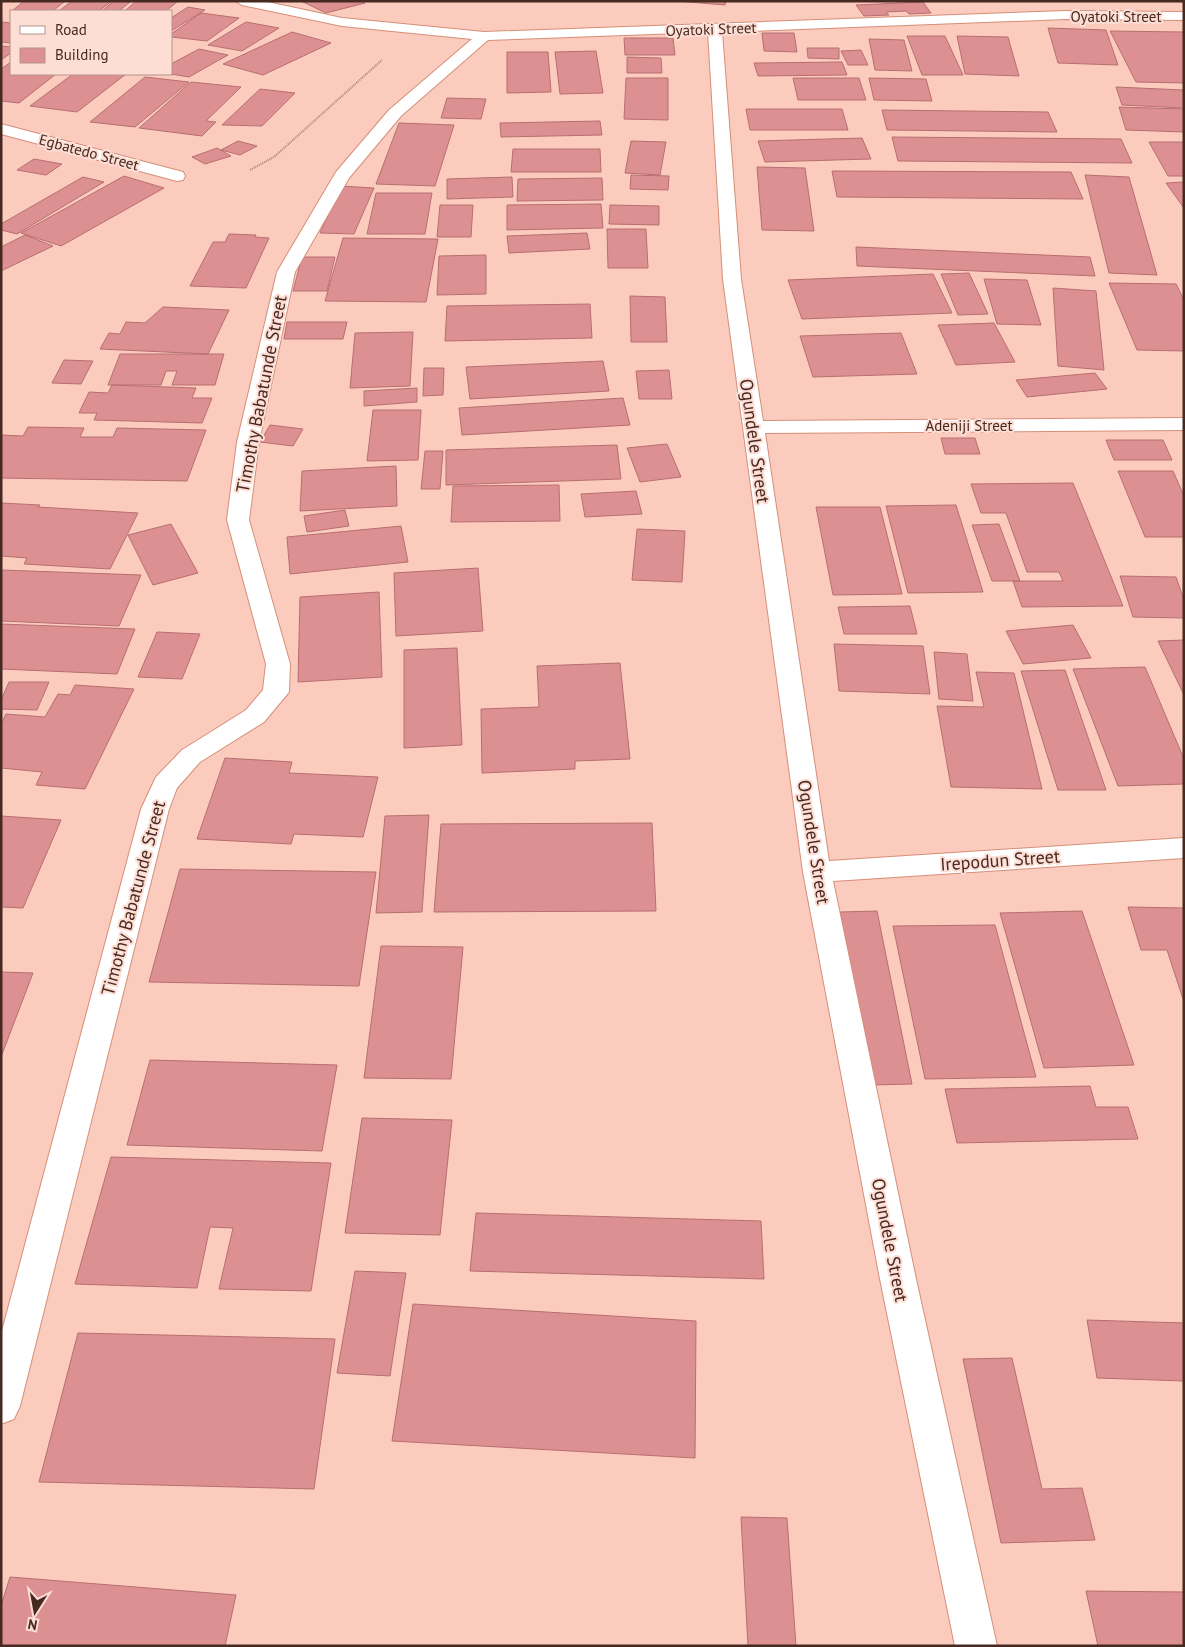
<svg xmlns="http://www.w3.org/2000/svg" width="1185" height="1647" font-family="'PT Sans',sans-serif">
<style>
.building{fill:#dd9092;stroke:#b86e70}
.lines{fill:none;stroke-linecap:round;stroke-linejoin:round}
.street-casing{stroke:#d68e78;stroke-width:2}
.path{stroke:#aa8377;stroke-width:2;stroke-dasharray:1 1;stroke-linecap:butt}
.street{fill:#fff;fill-rule:evenodd}
.labels{text-anchor:middle;dominant-baseline:central;stroke-width:4;stroke-linejoin:round;paint-order:stroke}
.far-street-label{font-size:15px;fill:#462920;stroke:#fdddd4}
.street-label{font-size:18px;fill:#462920;stroke:#fdddd4}
</style>
<rect width="100%" height="100%" fill="#fbccbe"/>
<!-- building -->
<path class="building" d="M 24,1 L 65,1 L 53,11 L 12,11 Z
M 72,1 L 112,1 L 99,11 L 59,11 Z
M 114,1 L 121,1 L 130,2 L 119,11 L 102,11 Z
M 136,1 L 178,1 L 166,11 L 125,11 Z
M 301,1 L 362,1 L 365,3 L 326,13 Z
M 677,1 L 726,1 L 725,5 Z
M 923,2 L 931,13 L 909,14 L 906,11 L 886,12 L 889,15 L 864,16 L 856,5 Z
M 188,7 L 205,10 L 171,31 L 171,18 Z
M 201,13 L 239,18 L 207,41 L 171,37 L 171,34 Z
M 1,22 L 11,23 L 11,43 L 1,42 Z
M 246,22 L 279,28 L 242,51 L 208,45 Z
M 1048,28 L 1106,30 L 1118,65 L 1058,63 Z
M 1110,31 L 1184,32 L 1184,83 L 1136,82 Z
M 292,32 L 331,43 L 263,75 L 223,64 Z
M 762,33 L 794,33 L 797,52 L 764,51 Z
M 907,36 L 945,36 L 963,75 L 922,75 Z
M 957,36 L 1008,37 L 1019,76 L 965,74 Z
M 624,38 L 673,38 L 675,55 L 625,55 Z
M 869,39 L 904,40 L 912,71 L 875,70 Z
M 1,46 L 11,47 L 11,53 L 1,60 Z
M 807,48 L 839,48 L 839,59 L 808,58 Z
M 199,49 L 228,55 L 189,77 L 171,74 L 171,64 Z
M 861,50 L 868,65 L 848,65 L 841,51 Z
M 596,51 L 603,93 L 560,94 L 555,52 Z
M 507,52 L 548,52 L 551,92 L 507,93 Z
M 627,57 L 661,58 L 662,73 L 627,73 Z
M 11,62 L 11,74 L 56,74 L 19,103 L 1,101 L 1,69 Z
M 842,62 L 847,75 L 758,76 L 754,63 Z
M 73,74 L 126,74 L 77,112 L 30,106 Z
M 145,77 L 189,82 L 135,127 L 90,122 Z
M 626,78 L 668,78 L 668,120 L 624,119 Z
M 793,78 L 859,78 L 866,100 L 798,100 Z
M 869,78 L 926,79 L 932,101 L 874,100 Z
M 191,82 L 241,87 L 206,121 L 216,122 L 202,136 L 139,128 Z
M 1116,87 L 1184,90 L 1184,108 L 1122,105 Z
M 260,89 L 295,93 L 262,126 L 222,125 Z
M 447,98 L 486,99 L 481,119 L 441,118 Z
M 1119,107 L 1184,109 L 1184,132 L 1126,130 Z
M 746,109 L 842,109 L 848,130 L 750,130 Z
M 882,110 L 1048,112 L 1057,132 L 887,130 Z
M 600,121 L 602,135 L 501,137 L 500,123 Z
M 399,123 L 454,125 L 435,186 L 376,184 Z
M 892,137 L 1121,139 L 1132,163 L 898,161 Z
M 862,138 L 871,159 L 765,162 L 758,141 Z
M 238,141 L 257,146 L 240,155 L 221,150 Z
M 631,141 L 666,142 L 660,175 L 625,173 Z
M 1149,142 L 1184,142 L 1184,176 L 1168,176 Z
M 217,148 L 231,156 L 205,164 L 192,157 Z
M 513,149 L 600,149 L 601,172 L 511,172 Z
M 34,159 L 62,164 L 46,175 L 17,170 Z
M 757,167 L 805,168 L 814,231 L 762,230 Z
M 832,171 L 1071,172 L 1083,199 L 837,197 Z
M 631,175 L 669,176 L 668,190 L 630,189 Z
M 1085,175 L 1129,177 L 1157,275 L 1109,273 Z
M 124,176 L 164,188 L 61,246 L 21,233 Z
M 83,177 L 104,182 L 17,234 L 1,230 L 1,224 Z
M 512,177 L 513,197 L 447,199 L 447,179 Z
M 602,178 L 603,200 L 517,201 L 518,179 Z
M 1184,182 L 1184,208 L 1166,183 Z
M 341,186 L 374,188 L 354,234 L 320,233 Z
M 376,193 L 432,193 L 425,234 L 367,234 Z
M 601,204 L 603,228 L 507,230 L 507,205 Z
M 440,205 L 473,205 L 471,237 L 437,237 Z
M 610,205 L 659,206 L 659,225 L 609,224 Z
M 607,229 L 646,229 L 648,268 L 608,268 Z
M 587,233 L 590,249 L 509,253 L 507,236 Z
M 229,234 L 256,235 L 255,237 L 269,238 L 246,288 L 190,286 L 213,242 L 225,242 Z
M 25,235 L 53,246 L 1,271 L 1,247 Z
M 343,238 L 438,239 L 426,302 L 325,301 Z
M 856,247 L 1090,257 L 1095,276 L 857,266 Z
M 486,255 L 486,294 L 437,295 L 439,256 Z
M 302,257 L 335,257 L 327,291 L 293,291 Z
M 969,273 L 988,314 L 958,315 L 941,274 Z
M 933,274 L 952,313 L 802,319 L 788,280 Z
M 984,279 L 1027,280 L 1041,325 L 997,324 Z
M 1109,283 L 1176,284 L 1184,300 L 1184,351 L 1137,350 Z
M 1053,288 L 1096,291 L 1104,370 L 1058,366 Z
M 630,296 L 665,297 L 667,342 L 631,342 Z
M 590,304 L 592,338 L 445,341 L 447,306 Z
M 163,307 L 229,310 L 208,354 L 100,349 L 109,333 L 120,334 L 126,322 L 145,323 Z
M 287,322 L 347,322 L 343,339 L 284,339 Z
M 994,323 L 1015,362 L 956,365 L 938,325 Z
M 413,332 L 410,386 L 350,388 L 355,333 Z
M 901,333 L 917,374 L 813,377 L 800,336 Z
M 120,354 L 224,354 L 215,385 L 172,385 L 177,371 L 166,371 L 161,385 L 108,385 Z
M 64,360 L 93,361 L 81,384 L 52,383 Z
M 603,361 L 609,391 L 470,399 L 466,367 Z
M 424,368 L 444,368 L 443,395 L 423,396 Z
M 669,370 L 672,399 L 639,399 L 636,371 Z
M 1095,373 L 1107,389 L 1027,397 L 1016,380 Z
M 112,385 L 196,388 L 192,398 L 212,398 L 202,423 L 94,420 L 97,413 L 79,413 L 89,392 L 108,393 Z
M 417,388 L 417,402 L 364,406 L 364,391 Z
M 623,398 L 630,425 L 462,435 L 459,408 Z
M 373,410 L 421,410 L 418,460 L 367,461 Z
M 270,425 L 303,429 L 293,446 L 260,442 Z
M 28,427 L 84,428 L 80,437 L 113,437 L 117,428 L 206,430 L 187,481 L 1,478 L 1,435 L 23,436 Z
M 941,438 L 975,438 L 980,454 L 945,454 Z
M 1106,440 L 1163,440 L 1172,460 L 1114,460 Z
M 667,444 L 681,477 L 640,482 L 627,448 Z
M 617,445 L 621,479 L 446,485 L 446,450 Z
M 425,451 L 443,451 L 440,489 L 421,489 Z
M 396,466 L 397,506 L 300,511 L 302,471 Z
M 1118,471 L 1173,471 L 1184,496 L 1184,537 L 1145,537 Z
M 1073,483 L 1123,606 L 1022,607 L 1013,581 L 1063,581 L 1059,572 L 1027,572 L 1006,513 L 981,513 L 971,484 Z
M 559,485 L 560,521 L 451,522 L 453,486 Z
M 636,491 L 642,514 L 585,517 L 581,494 Z
M 1,503 L 40,505 L 38,507 L 138,513 L 110,569 L 24,564 L 27,558 L 1,556 Z
M 956,505 L 983,592 L 908,593 L 886,506 Z
M 816,507 L 880,507 L 902,594 L 833,595 Z
M 345,510 L 349,526 L 307,532 L 304,516 Z
M 171,524 L 198,573 L 153,585 L 128,535 Z
M 999,524 L 1020,581 L 992,581 L 972,525 Z
M 401,526 L 408,562 L 290,574 L 287,537 Z
M 637,529 L 685,531 L 682,582 L 632,580 Z
M 478,568 L 483,631 L 396,636 L 394,573 Z
M 1,570 L 141,575 L 119,626 L 1,621 Z
M 1120,576 L 1176,577 L 1184,600 L 1184,618 L 1133,617 Z
M 379,592 L 382,677 L 298,682 L 300,597 Z
M 910,606 L 917,634 L 844,634 L 838,607 Z
M 1,624 L 135,629 L 117,674 L 1,669 Z
M 1073,625 L 1091,658 L 1023,664 L 1006,631 Z
M 157,632 L 200,634 L 182,679 L 138,677 Z
M 1184,640 L 1184,695 L 1158,641 Z
M 834,644 L 923,646 L 930,694 L 839,691 Z
M 457,648 L 462,745 L 404,748 L 404,650 Z
M 934,652 L 967,654 L 973,701 L 939,699 Z
M 620,663 L 630,759 L 575,761 L 575,769 L 482,773 L 481,709 L 539,707 L 537,666 Z
M 1145,667 L 1184,759 L 1184,784 L 1118,786 L 1073,669 Z
M 1065,670 L 1106,790 L 1058,790 L 1021,671 Z
M 976,672 L 1014,673 L 1042,789 L 951,787 L 937,706 L 984,707 Z
M 9,682 L 49,682 L 37,710 L 1,709 L 1,700 Z
M 75,685 L 134,689 L 85,789 L 36,785 L 42,772 L 1,768 L 1,724 L 6,714 L 45,717 L 58,694 L 70,695 Z
M 225,758 L 292,762 L 289,773 L 378,777 L 363,837 L 294,834 L 291,844 L 197,839 Z
M 429,815 L 422,912 L 376,913 L 385,816 Z
M 1,816 L 61,820 L 23,908 L 1,907 Z
M 652,823 L 656,911 L 434,912 L 441,824 Z
M 180,869 L 376,872 L 359,986 L 149,982 Z
M 1128,907 L 1184,908 L 1184,1002 L 1167,950 L 1141,950 Z
M 877,911 L 912,1084 L 871,1085 L 840,912 Z
M 1082,911 L 1134,1065 L 1044,1068 L 1000,913 Z
M 995,925 L 1036,1077 L 925,1079 L 893,926 Z
M 381,946 L 463,947 L 451,1079 L 364,1078 Z
M 1,972 L 33,973 L 1,1057 Z
M 150,1060 L 337,1065 L 322,1151 L 127,1145 Z
M 1090,1086 L 1096,1107 L 1128,1107 L 1138,1139 L 957,1143 L 945,1089 Z
M 362,1118 L 452,1120 L 440,1235 L 345,1233 Z
M 111,1157 L 331,1163 L 311,1291 L 219,1289 L 233,1228 L 210,1227 L 197,1288 L 75,1284 Z
M 476,1213 L 761,1221 L 764,1279 L 470,1271 Z
M 355,1271 L 406,1273 L 390,1376 L 337,1373 Z
M 413,1304 L 696,1321 L 695,1458 L 392,1441 Z
M 1087,1320 L 1184,1323 L 1184,1381 L 1097,1378 Z
M 78,1333 L 335,1339 L 314,1489 L 39,1482 Z
M 1012,1358 L 1042,1489 L 1082,1488 L 1095,1540 L 1001,1543 L 963,1359 Z
M 741,1517 L 787,1518 L 796,1646 L 748,1646 Z
M 10,1577 L 236,1595 L 225,1646 L 1,1646 L 1,1606 Z
M 1086,1591 L 1184,1592 L 1184,1646 L 1098,1646 Z"/>
<g class="lines">
<defs>
<path id="street" d="M 235,1 L 263,1 L 342,18 L 484,32 L 1066,11 L 1184,12 L 1184,20 L 1066,19 L 722,32 L 741,279 L 763,421 L 1184,418 L 1184,430 L 765,433 L 829,861 L 1184,838 L 1184,858 L 833,881 L 916,1279 L 997,1646 L 955,1646 L 880,1279 L 803,872 L 723,279 L 708,32 L 488,40 L 401,116 L 349,178 L 295,272 L 259,442 L 249,520 L 290,664 L 289,692 L 264,722 L 200,762 L 177,788 L 169,809 L 20,1406 L 14,1419 L 1,1424 L 1,1335 L 141,809 L 156,777 L 182,750 L 246,710 L 263,690 L 266,664 L 227,520 L 237,442 L 277,272 L 336,172 L 389,110 L 472,39 L 342,26 L 242,5 Z
M 1,124 L 183,172 L 185,176 L 183,180 L 177,181 L 1,134 Z"/>
</defs>
<!-- street casing -->
<use href="#street" class="street-casing"/>
<!-- path -->
<path class="path" d="M 250,170 L 274,157 L 382,60"/>
<!-- street -->
<use href="#street" class="street"/>
</g>
<g class="labels">
<!-- far-street labels -->
<g class="far-street-label">
<text x="1116" y="16">Oyatoki Street</text>
<text transform="translate(711 29) rotate(-2)">Oyatoki Street</text>
<text transform="translate(89 152) rotate(15)">Egbatedo Street</text>
<text x="969" y="425">Adeniji Street</text>
</g>
<!-- street labels -->
<g class="street-label">
<text transform="translate(261 394) rotate(-79)">Timothy Babatunde Street</text>
<text transform="translate(755 441) rotate(82)">Ogundele Street</text>
<text transform="translate(814 842) rotate(81)">Ogundele Street</text>
<text transform="translate(1000 860) rotate(-4)">Irepodun Street</text>
<text transform="translate(133 898) rotate(-75)">Timothy Babatunde Street</text>
<text transform="translate(890 1240) rotate(79)">Ogundele Street</text>
</g>
</g>
<!-- border -->
<rect width="1185" height="1647" fill="none" stroke="#462920" stroke-width="5"/>
<!-- legend -->
<rect x="10" y="10" width="162" height="65" fill="#fdddd4" stroke="#b4958c"/>
<rect x="20" y="26" width="25" height="8" fill="#ffffff" stroke="#b4958c"/>
<text x="55" y="35" font-size="15" fill="#462920">Road</text>
<rect x="20" y="48" width="25" height="15" fill="#dd9092" stroke="#b4958c"/>
<text x="55" y="60" font-size="15" fill="#462920">Building</text>
<!-- north arrow -->
<g transform="translate(35 1612) rotate(191)" stroke="#fdddd4" stroke-width="4" paint-order="stroke">
<path d="M0-4L9 19L0 12L-9 19Z" fill="#462920"/>
<text y="-8" font-size="14" font-weight="bold" text-anchor="middle" fill="#462920">N</text>
</g>
</svg>
